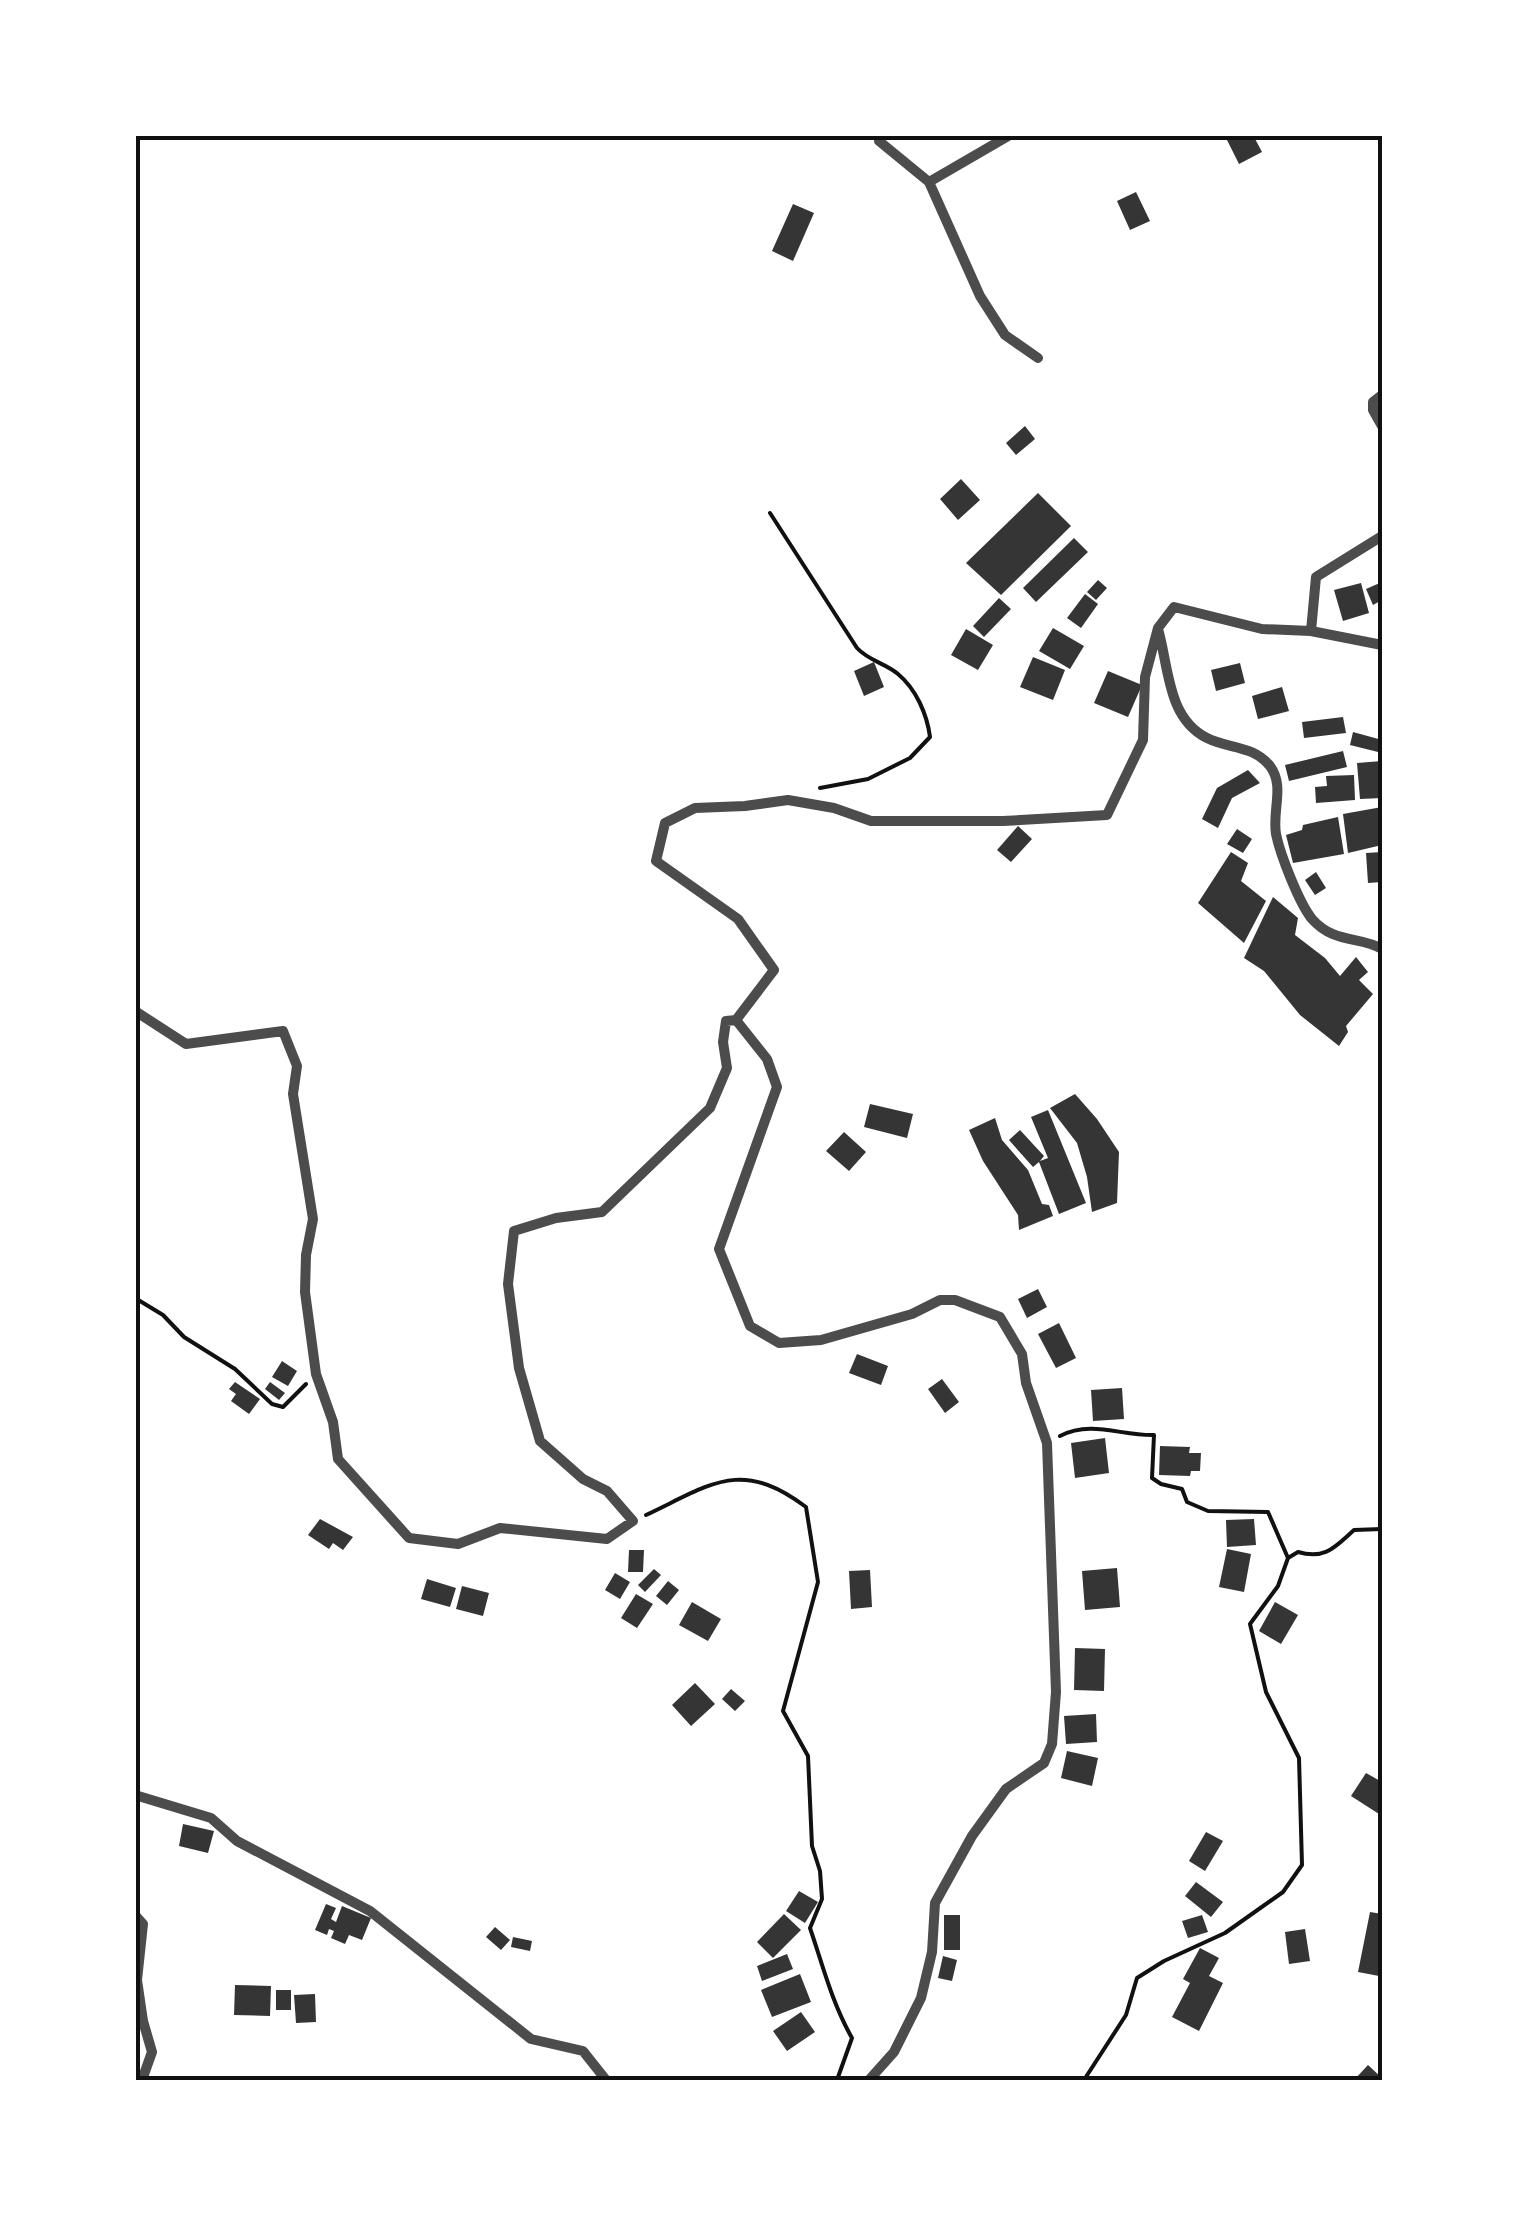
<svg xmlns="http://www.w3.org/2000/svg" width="1517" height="2215" font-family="'Noto Serif',serif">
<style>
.building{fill:#353535}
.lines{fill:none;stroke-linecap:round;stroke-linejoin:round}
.path{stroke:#111;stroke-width:4}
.minor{stroke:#4c4c4c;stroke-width:10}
.neatline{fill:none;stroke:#111;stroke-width:4}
</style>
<rect width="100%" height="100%" fill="#fff"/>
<!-- building -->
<path class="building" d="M 1227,135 L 1253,135 L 1262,152 L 1239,164 L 1225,136 Z
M 1136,192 L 1150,221 L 1130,230 L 1117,201 Z
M 793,204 L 814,213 L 793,261 L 772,251 Z
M 1025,426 L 1035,439 L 1016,455 L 1006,443 Z
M 961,479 L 980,500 L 958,520 L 940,499 Z
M 1038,493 L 1071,526 L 1001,595 L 966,563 Z
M 1074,538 L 1088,552 L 1036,602 L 1023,588 Z
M 1098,580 L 1107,588 L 1096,600 L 1087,592 Z
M 1382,582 L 1382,600 L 1373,605 L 1366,589 Z
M 1361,583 L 1369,613 L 1343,621 L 1334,590 Z
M 1085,594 L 1098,604 L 1081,628 L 1067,618 Z
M 999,598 L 1011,609 L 984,637 L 973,626 Z
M 1053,628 L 1084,646 L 1070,669 L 1039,651 Z
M 966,629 L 993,645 L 978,670 L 951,655 Z
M 1033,657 L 1065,670 L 1053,700 L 1020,687 Z
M 874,662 L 884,687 L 864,696 L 854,671 Z
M 1240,663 L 1245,683 L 1216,691 L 1211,670 Z
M 1108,671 L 1142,685 L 1128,717 L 1094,703 Z
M 1282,687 L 1289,711 L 1258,719 L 1252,696 Z
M 1343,717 L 1346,733 L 1304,738 L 1302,722 Z
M 1353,732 L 1382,740 L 1382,753 L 1350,745 Z
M 1343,751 L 1347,767 L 1289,781 L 1285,765 Z
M 1382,761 L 1382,798 L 1360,799 L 1357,763 Z
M 1248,770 L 1260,783 L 1232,798 L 1218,828 L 1202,819 L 1217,788 Z
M 1354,775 L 1355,800 L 1316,803 L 1315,787 L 1327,786 L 1326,776 Z
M 1382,807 L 1382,845 L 1348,853 L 1343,814 Z
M 1338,817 L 1344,854 L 1293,863 L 1286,835 L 1302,830 L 1303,825 Z
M 1018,826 L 1032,839 L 1011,862 L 997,850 Z
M 1237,829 L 1252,839 L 1243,853 L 1227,844 Z
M 1231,852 L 1248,863 L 1241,881 L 1266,901 L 1244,943 L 1198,903 Z
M 1382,852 L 1382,882 L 1368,883 L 1366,853 Z
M 1316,872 L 1326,888 L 1315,895 L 1305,880 Z
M 1273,897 L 1298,918 L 1295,935 L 1325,958 L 1340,976 L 1356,957 L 1368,972 L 1359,980 L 1373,994 L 1346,1026 L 1348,1032 L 1339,1046 L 1300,1015 L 1264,971 L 1244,958 Z
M 1075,1094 L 1097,1119 L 1119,1152 L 1117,1203 L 1092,1212 L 1087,1177 L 1077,1143 L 1050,1108 Z
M 870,1104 L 913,1114 L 907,1138 L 864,1127 Z
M 1048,1110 L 1086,1203 L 1059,1214 L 1039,1162 L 1033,1167 L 1009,1140 L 1020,1130 L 1044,1156 L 1040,1161 L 1048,1158 L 1031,1117 Z
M 995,1118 L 1002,1140 L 1028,1170 L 1042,1204 L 1049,1205 L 1053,1216 L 1019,1230 L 1018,1215 L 983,1161 L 969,1130 Z
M 844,1132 L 866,1152 L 849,1171 L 826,1151 Z
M 1038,1289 L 1047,1307 L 1027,1318 L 1018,1299 Z
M 1059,1323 L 1076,1358 L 1056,1368 L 1038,1334 Z
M 857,1354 L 888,1366 L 881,1385 L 849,1373 Z
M 282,1361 L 297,1371 L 288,1386 L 272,1377 Z
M 942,1379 L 959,1402 L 945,1413 L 928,1389 Z
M 235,1382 L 260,1399 L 249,1414 L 231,1401 L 236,1394 L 229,1389 Z
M 270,1382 L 285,1393 L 279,1400 L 265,1389 Z
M 1122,1388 L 1124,1419 L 1093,1421 L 1091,1390 Z
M 1105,1438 L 1109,1473 L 1075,1478 L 1071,1443 Z
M 1160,1446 L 1190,1447 L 1189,1453 L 1201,1453 L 1200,1471 L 1191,1471 L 1190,1476 L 1159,1475 Z
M 320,1519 L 353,1537 L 343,1550 L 333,1543 L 329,1549 L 308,1535 Z
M 1254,1519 L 1256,1545 L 1227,1547 L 1226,1520 Z
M 1227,1549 L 1251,1554 L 1244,1592 L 1219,1587 Z
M 629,1550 L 644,1550 L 643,1572 L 628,1572 Z
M 1117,1568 L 1120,1607 L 1085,1610 L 1082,1571 Z
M 654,1569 L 661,1575 L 645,1592 L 638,1585 Z
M 870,1570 L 872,1607 L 851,1609 L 849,1571 Z
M 615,1573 L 630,1582 L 620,1599 L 605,1590 Z
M 427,1579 L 456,1588 L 450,1607 L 421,1599 Z
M 668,1581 L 679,1590 L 667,1605 L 656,1596 Z
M 462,1586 L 489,1593 L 483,1616 L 456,1609 Z
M 636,1594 L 653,1604 L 637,1628 L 621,1618 Z
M 692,1602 L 721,1619 L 708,1641 L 679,1625 Z
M 1275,1602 L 1298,1615 L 1281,1644 L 1259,1631 Z
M 1075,1648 L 1105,1649 L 1104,1691 L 1074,1690 Z
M 695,1683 L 715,1704 L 691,1726 L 672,1705 Z
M 731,1689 L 745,1701 L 735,1711 L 722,1699 Z
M 1096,1714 L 1097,1742 L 1066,1744 L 1064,1716 Z
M 1067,1751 L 1098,1758 L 1092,1786 L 1061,1778 Z
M 1366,1773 L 1382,1782 L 1382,1809 L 1379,1814 L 1351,1796 Z
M 183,1824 L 214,1831 L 208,1853 L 179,1846 Z
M 1206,1832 L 1223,1841 L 1205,1871 L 1189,1861 Z
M 1196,1882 L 1223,1902 L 1211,1917 L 1185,1896 Z
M 799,1891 L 818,1902 L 805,1923 L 786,1911 Z
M 326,1904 L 336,1908 L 331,1919 L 336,1922 L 342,1906 L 371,1918 L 362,1940 L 349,1935 L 345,1944 L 331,1938 L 334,1931 L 329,1929 L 327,1935 L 315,1930 Z
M 1370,1912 L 1382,1914 L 1379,1976 L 1358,1972 Z
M 784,1914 L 801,1930 L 773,1958 L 757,1942 Z
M 944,1915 L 960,1915 L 960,1950 L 944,1950 Z
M 1202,1915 L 1208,1932 L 1188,1938 L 1182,1921 Z
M 495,1927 L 510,1940 L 501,1950 L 486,1937 Z
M 1305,1929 L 1310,1961 L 1289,1964 L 1285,1932 Z
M 513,1937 L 532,1941 L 530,1951 L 511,1947 Z
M 1200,1948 L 1219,1958 L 1209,1976 L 1223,1983 L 1199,2031 L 1172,2017 L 1190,1983 L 1183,1979 Z
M 787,1954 L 793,1969 L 762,1981 L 757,1966 Z
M 943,1956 L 957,1960 L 952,1981 L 938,1978 Z
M 800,1974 L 811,2002 L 772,2017 L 761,1990 Z
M 235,1985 L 271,1986 L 270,2016 L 234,2015 Z
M 276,1990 L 291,1990 L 291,2010 L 276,2010 Z
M 315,1994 L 316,2022 L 296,2023 L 294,1995 Z
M 801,2012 L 815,2032 L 787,2051 L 773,2031 Z
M 1368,2065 L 1382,2078 L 1382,2080 L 1354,2080 Z"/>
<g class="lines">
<!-- path -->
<path class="path" d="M 770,513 L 857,648 C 869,661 885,663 898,674 C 916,689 927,714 930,737 L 910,758 L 868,779 L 820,788
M 135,1298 L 163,1315 L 184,1337 L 235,1369 L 272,1404 L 283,1407 L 306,1384
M 1060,1436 C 1092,1420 1121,1436 1154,1435 L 1152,1478 L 1161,1484 L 1182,1489 L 1187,1502 L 1208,1511 L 1268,1512 L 1288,1558
M 646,1515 C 712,1484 740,1458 806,1507 L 818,1582 L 783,1711 L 808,1756 L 812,1846 L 820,1871 L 822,1899 L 810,1928 C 823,1966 832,2003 852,2038 L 837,2080
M 1084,2080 L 1126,2015 L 1137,1978 L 1164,1961 L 1225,1933 L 1283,1892 L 1302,1865 L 1299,1758 L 1266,1692 L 1250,1624 L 1278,1586 L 1288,1558 L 1298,1552 C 1325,1560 1335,1547 1354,1530 L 1382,1529"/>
<!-- minor -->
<path class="minor" d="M 879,141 L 929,182 L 1010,135
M 929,182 L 980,296 L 1005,335 L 1038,358
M 1382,395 L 1373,402 L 1373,410 L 1382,426
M 1158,629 C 1169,667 1167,718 1207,738 C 1229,749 1253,745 1270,766 C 1285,786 1272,810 1276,834 C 1280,854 1299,903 1312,919 C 1334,944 1360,936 1382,949
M 1311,631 L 1316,577 L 1382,536
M 135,1011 L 186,1044 L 283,1031 L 297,1066 L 293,1094 L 313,1219 L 306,1255 L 305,1292 L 316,1374 L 333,1422 L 338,1459 L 409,1538 L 458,1544 L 500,1528 L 607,1539 L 633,1521 L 607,1491 L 583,1479 L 540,1441 L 519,1368 L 508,1284 L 514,1231 L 556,1218 L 602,1212 L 710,1108 L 727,1068 L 723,1042 L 726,1021 L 736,1020
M 135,1795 L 211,1818 L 237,1841 L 370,1911 L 531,2039 L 583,2051 L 606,2080
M 135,1915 L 143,1924 L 137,1980 L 143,2021 L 152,2052 L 142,2080
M 869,2080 L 894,2052 L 921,1998 L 932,1952 L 935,1903 L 972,1836 L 1006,1789 L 1044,1763 L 1052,1744 L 1056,1692 L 1047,1443 L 1026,1383 L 1022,1354 L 1000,1317 L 955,1300 L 940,1300 L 912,1314 L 821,1340 L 779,1343 L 750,1326 L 719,1249 L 777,1087 L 767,1059 L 736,1020 L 774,970 L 738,919 L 656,861 L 665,823 L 695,808 L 745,806 L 788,800 L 834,808 L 871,821 L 1003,821 L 1107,815 L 1143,740 L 1145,677 L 1158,628 L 1174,607 L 1262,629 L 1311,631 L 1382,645"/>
</g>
<!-- border -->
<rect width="1517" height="2215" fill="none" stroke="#ffffff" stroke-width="275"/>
<rect x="138" y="138" width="1242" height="1940" class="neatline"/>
</svg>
